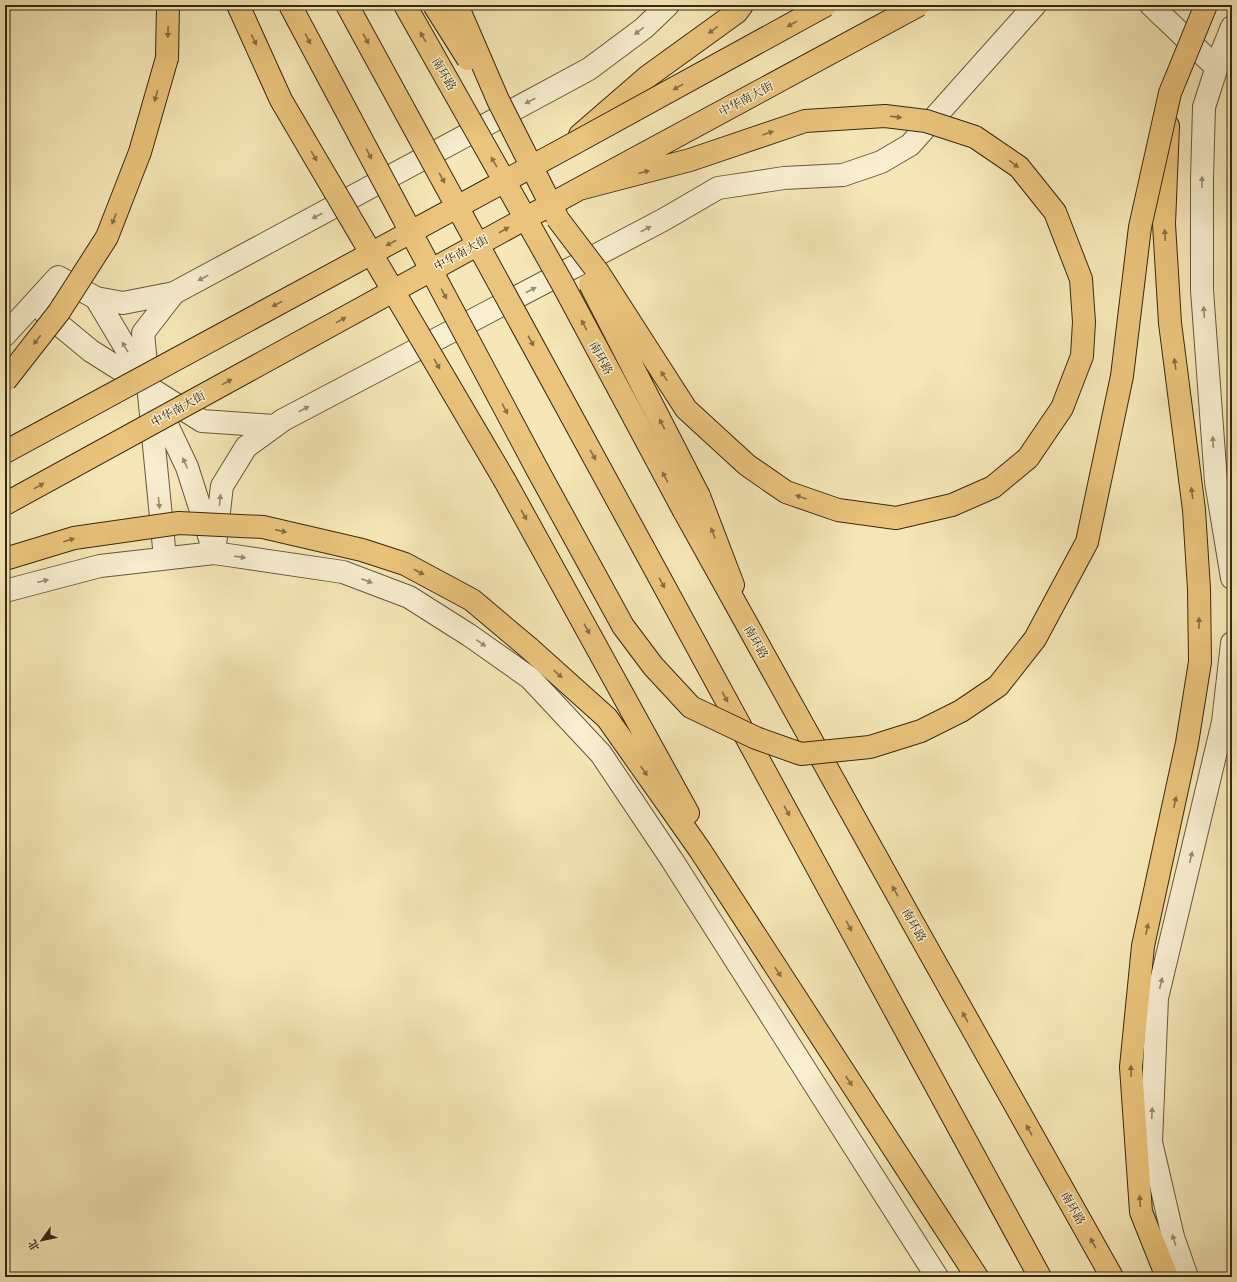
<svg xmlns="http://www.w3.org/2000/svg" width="1237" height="1282" font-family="'IM FELL Great Primer','Noto Serif SC',serif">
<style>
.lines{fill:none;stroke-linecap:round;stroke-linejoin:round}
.street-casing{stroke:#67583a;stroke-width:24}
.primary-casing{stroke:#382810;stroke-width:24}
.highway-casing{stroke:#382810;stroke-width:24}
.street{stroke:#f8efd0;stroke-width:22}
.primary{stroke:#eac47c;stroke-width:22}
.highway{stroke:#eac47c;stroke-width:22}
.primary-bridge-casing{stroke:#382810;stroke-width:24;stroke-linecap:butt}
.highway-bridge-casing{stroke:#382810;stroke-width:24;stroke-linecap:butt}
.primary-bridge{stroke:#eac47c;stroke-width:22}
.highway-bridge{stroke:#eac47c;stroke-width:22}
.oneway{fill:#886e41}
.oneway2{fill:#988c70}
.labels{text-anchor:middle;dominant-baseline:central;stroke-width:3;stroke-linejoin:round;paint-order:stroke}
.street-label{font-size:12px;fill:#382810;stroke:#f8efd0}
</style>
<rect width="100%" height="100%" fill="#f5e7b7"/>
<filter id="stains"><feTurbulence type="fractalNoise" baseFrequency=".005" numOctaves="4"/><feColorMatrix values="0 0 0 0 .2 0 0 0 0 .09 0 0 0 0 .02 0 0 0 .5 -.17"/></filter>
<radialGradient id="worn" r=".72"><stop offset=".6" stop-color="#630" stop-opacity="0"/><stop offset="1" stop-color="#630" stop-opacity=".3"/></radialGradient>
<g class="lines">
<defs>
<path id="street" d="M 1151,5 L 1217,68
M 1232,27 L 1221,54 L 1204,107 L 1202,179 L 1202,290 L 1216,482 L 1232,578
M 96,298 L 149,387 L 187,467 L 211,542
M 43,306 L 45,313 L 91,351 L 202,421 L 274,426
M 5,335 L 58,277 L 96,298 L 123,303 L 174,293 L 589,69 L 644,28 L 668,5
M 214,553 L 222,486 L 246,447 L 283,420 L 663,220 L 718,188 L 784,178 L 843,175 L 881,162 L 910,145 L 1035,5
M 165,558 L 143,333 L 174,293
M 5,591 L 100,566 L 214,553 L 343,572 L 409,597 L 469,635 L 530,678 L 601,754 L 672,860 L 937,1277
M 1187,1277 L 1173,1237 L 1151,1142 L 1157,998 L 1223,722 L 1232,643"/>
<path id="primary" d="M 167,58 L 168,5
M 580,135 L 647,77 L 737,12 L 742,5
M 505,481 L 688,813
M 699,496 L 733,585
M 529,648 L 607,718 L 700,850 L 977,1277
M 1167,1277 L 1141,1212 L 1131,1067 L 1143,946 L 1187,743 L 1200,662 L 1199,589 L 1194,510 L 1170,323 L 1164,224 L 1168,126"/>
<path id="highway" d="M 684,511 L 913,923 L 1112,1277
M 644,549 L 1040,1277"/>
</defs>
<!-- street casing -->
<use href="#street" class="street-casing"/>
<!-- primary casing -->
<use href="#primary" class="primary-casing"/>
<!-- highway casing -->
<use href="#highway" class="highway-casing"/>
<!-- street -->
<use href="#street" class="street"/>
<!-- primary -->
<use href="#primary" class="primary"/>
<!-- highway -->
<use href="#highway" class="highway"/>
<defs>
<path id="primary-bridge" d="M 238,5 L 281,100 L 505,481
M 290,5 L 537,469 L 623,626 L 653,666 L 691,707 L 756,738 L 801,754 L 870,747 L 921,731 L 961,711 L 998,686 L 1035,639 L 1087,542 L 1122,376 L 1140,227 L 1170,93 L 1206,5
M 434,5 L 468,59
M 457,5 L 498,100 L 557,217
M 557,218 L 598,272 L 686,409 L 747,465 L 786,492 L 838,510 L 896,518 L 952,505 L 993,487 L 1028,458 L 1062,408 L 1082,356 L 1084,322 L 1081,279 L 1055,212 L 1019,167 L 975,137 L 926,121 L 885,116 L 805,121 L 690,160 L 579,189
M 590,284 L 699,496
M 5,381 L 59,312 L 107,237 L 140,152 L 167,58
M 5,452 L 562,150 L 826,5
M 5,504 L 579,189 L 919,5
M 5,559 L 74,538 L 179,523 L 263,527 L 362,550 L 405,564 L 472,600 L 529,648"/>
<path id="highway-bridge" d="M 347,5 L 644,549
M 405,5 L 562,283 L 684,511"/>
</defs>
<!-- primary-bridge casing -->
<use href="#primary-bridge" class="primary-bridge-casing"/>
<!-- highway-bridge casing -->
<use href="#highway-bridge" class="highway-bridge-casing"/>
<!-- primary-bridge -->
<use href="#primary-bridge" class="primary-bridge"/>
<!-- highway-bridge -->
<use href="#highway-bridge" class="highway-bridge"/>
</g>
<!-- one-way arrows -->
<defs><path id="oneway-solid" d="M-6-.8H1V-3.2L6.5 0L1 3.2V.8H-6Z"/></defs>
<g class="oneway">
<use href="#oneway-solid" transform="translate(792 24) rotate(151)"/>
<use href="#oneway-solid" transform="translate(713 30) rotate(144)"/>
<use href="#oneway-solid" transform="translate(168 32) rotate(91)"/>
<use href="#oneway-solid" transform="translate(423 37) rotate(-120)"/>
<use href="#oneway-solid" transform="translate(308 39) rotate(62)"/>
<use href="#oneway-solid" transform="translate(366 39) rotate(61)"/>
<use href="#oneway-solid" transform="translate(254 40) rotate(65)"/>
<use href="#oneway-solid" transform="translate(678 87) rotate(151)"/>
<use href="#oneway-solid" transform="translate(156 96) rotate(106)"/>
<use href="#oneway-solid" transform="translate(896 117) rotate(7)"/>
<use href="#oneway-solid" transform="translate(768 133) rotate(-19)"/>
<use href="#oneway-solid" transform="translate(369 154) rotate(62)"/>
<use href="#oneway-solid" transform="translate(314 156) rotate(60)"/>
<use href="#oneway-solid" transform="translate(494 162) rotate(-120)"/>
<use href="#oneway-solid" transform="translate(1014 164) rotate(37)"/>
<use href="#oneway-solid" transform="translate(644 172) rotate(-15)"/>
<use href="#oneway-solid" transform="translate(442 178) rotate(61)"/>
<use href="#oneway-solid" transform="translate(114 219) rotate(111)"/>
<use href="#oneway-solid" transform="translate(504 230) rotate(-29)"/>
<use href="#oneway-solid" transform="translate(1165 235) rotate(-93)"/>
<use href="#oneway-solid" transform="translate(391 243) rotate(152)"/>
<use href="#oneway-solid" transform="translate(444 294) rotate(62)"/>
<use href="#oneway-solid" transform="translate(277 304) rotate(152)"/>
<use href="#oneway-solid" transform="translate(341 320) rotate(-29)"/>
<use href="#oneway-solid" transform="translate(584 325) rotate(-118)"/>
<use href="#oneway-solid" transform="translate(37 340) rotate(128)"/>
<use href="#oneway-solid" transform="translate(531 341) rotate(61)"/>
<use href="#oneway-solid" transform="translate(437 364) rotate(60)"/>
<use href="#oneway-solid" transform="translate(1175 364) rotate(-98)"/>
<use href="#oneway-solid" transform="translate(664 376) rotate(-123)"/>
<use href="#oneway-solid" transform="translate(227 382) rotate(-29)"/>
<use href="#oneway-solid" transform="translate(505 409) rotate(62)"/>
<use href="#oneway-solid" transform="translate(662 424) rotate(-117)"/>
<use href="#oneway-solid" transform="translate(593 455) rotate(61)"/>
<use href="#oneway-solid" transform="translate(665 477) rotate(-118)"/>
<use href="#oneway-solid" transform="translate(39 486) rotate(-29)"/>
<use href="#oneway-solid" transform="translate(1192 493) rotate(-98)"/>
<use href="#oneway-solid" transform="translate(801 497) rotate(-161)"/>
<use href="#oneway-solid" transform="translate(524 515) rotate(61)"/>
<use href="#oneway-solid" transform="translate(281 531) rotate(13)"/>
<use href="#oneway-solid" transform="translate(713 533) rotate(-111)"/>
<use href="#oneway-solid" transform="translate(69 540) rotate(-16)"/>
<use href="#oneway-solid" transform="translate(419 572) rotate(28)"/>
<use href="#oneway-solid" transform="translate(662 583) rotate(61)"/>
<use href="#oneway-solid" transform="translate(1199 623) rotate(-90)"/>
<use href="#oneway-solid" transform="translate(587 629) rotate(61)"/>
<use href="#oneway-solid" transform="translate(558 674) rotate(42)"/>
<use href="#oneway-solid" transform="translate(725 697) rotate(61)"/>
<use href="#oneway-solid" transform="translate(644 771) rotate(55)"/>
<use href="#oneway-solid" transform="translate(1175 802) rotate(-78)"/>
<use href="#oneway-solid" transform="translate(787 811) rotate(61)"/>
<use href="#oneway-solid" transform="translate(895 891) rotate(-119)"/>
<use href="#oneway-solid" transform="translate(849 926) rotate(61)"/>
<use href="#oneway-solid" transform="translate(1147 929) rotate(-78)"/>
<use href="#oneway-solid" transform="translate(778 972) rotate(57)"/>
<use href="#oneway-solid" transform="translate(965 1017) rotate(-119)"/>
<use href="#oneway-solid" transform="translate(1131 1071) rotate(-92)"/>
<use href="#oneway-solid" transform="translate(849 1081) rotate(57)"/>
<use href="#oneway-solid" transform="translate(1029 1130) rotate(-119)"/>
<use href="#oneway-solid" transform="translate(1140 1201) rotate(-94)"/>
<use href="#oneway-solid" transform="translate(1093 1243) rotate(-119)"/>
</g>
<g class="oneway2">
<use href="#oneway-solid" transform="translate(639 31) rotate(142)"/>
<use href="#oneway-solid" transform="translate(530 101) rotate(152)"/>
<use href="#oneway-solid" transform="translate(1202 182) rotate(-90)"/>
<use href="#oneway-solid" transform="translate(317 216) rotate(152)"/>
<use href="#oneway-solid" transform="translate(646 229) rotate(-28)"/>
<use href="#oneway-solid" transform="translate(203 278) rotate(152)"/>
<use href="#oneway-solid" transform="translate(531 290) rotate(-28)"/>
<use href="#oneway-solid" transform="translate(1204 312) rotate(-94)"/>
<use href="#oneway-solid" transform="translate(125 347) rotate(-120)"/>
<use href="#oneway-solid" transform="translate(304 409) rotate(-28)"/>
<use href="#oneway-solid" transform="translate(1213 442) rotate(-94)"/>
<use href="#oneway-solid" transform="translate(185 463) rotate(-114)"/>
<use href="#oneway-solid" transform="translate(220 500) rotate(-84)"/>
<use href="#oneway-solid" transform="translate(159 503) rotate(84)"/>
<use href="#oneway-solid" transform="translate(240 557) rotate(8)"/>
<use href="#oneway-solid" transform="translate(43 581) rotate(-15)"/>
<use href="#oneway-solid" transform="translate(367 581) rotate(21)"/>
<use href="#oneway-solid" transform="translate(481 643) rotate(35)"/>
<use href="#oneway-solid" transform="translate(1191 857) rotate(-77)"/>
<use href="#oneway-solid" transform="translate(1161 983) rotate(-77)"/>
<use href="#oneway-solid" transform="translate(1152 1113) rotate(-87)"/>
<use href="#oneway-solid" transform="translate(1174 1240) rotate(-108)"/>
</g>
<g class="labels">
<!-- street labels -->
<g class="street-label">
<text transform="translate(444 74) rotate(60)">南环路</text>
<text transform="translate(746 99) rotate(-28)">中华南大街</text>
<text transform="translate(461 253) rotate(-29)">中华南大街</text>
<text transform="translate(601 358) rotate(62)">南环路</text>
<text transform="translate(178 409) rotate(-29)">中华南大街</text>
<text transform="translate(756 642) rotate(61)">南环路</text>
<text transform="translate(914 925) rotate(61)">南环路</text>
<text transform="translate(1073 1208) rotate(61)">南环路</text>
</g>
</g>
<!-- margin -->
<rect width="1237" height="1282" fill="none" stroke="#f5e7b7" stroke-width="20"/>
<rect x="6" y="6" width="1225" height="1270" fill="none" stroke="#382810" stroke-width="2"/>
<rect x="10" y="10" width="1217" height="1262" fill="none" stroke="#382810"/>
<!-- north arrow -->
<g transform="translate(42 1240) rotate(237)" stroke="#f8efd0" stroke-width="3" paint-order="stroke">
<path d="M0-3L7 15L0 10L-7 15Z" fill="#382810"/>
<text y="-6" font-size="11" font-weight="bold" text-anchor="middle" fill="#382810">北</text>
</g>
<rect width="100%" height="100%" filter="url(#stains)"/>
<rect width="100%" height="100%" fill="url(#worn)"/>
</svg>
